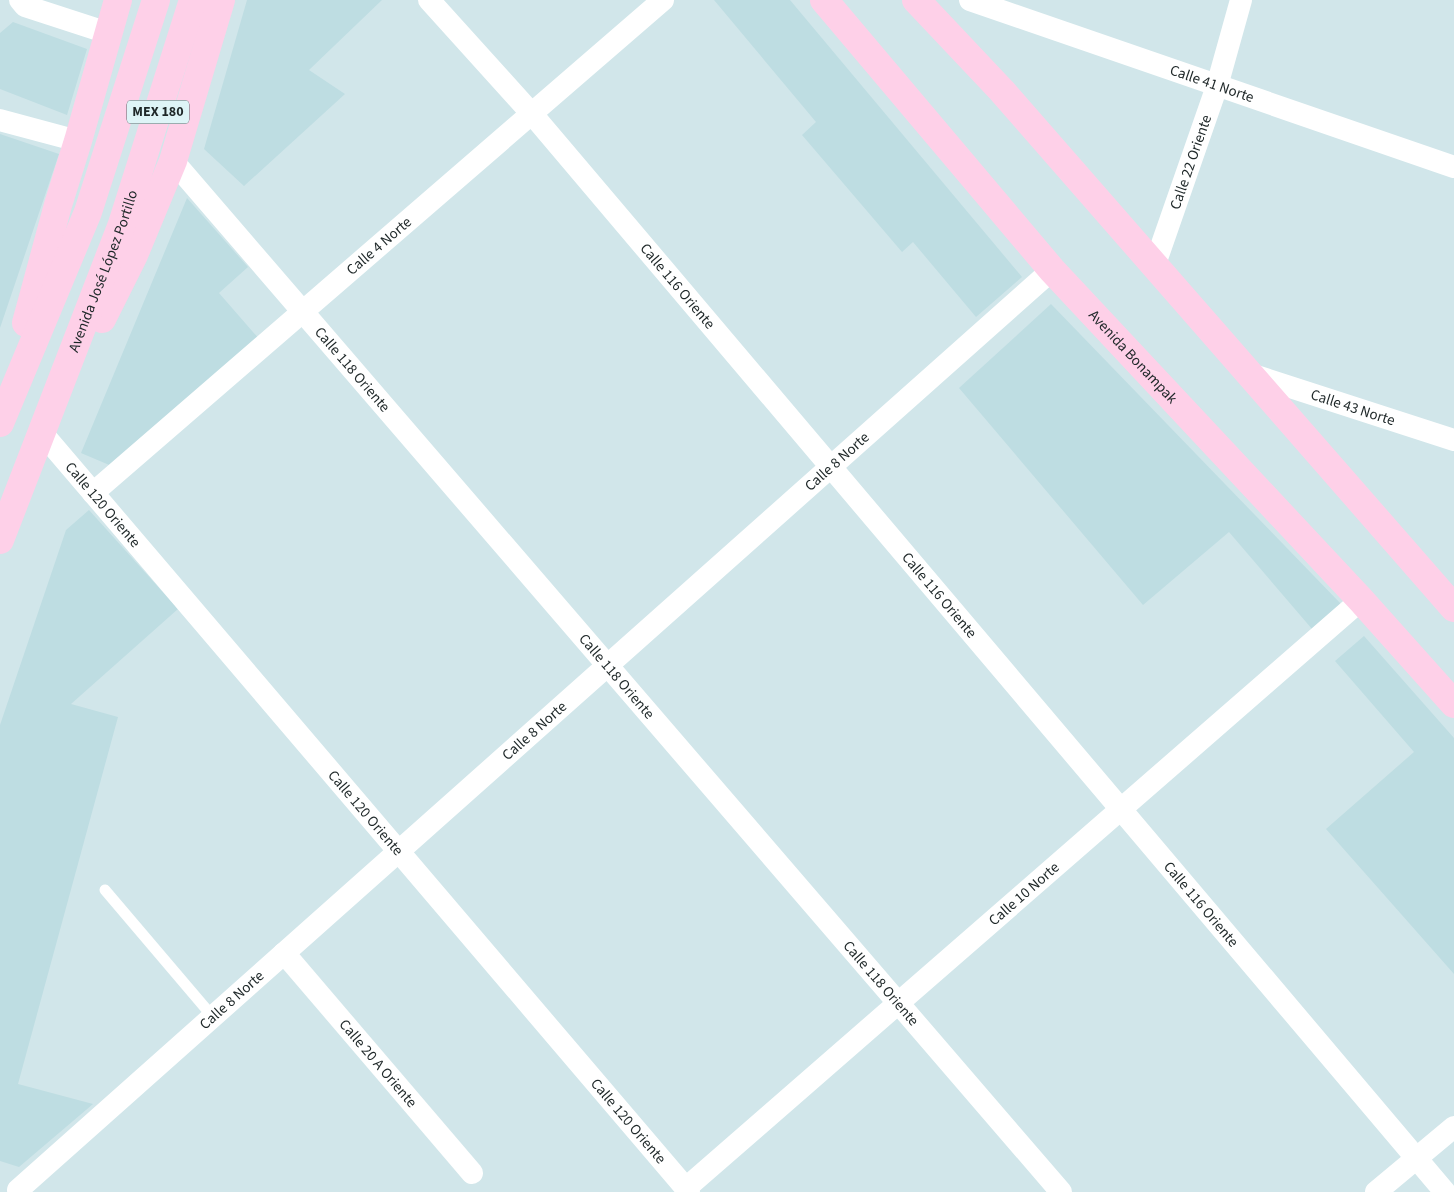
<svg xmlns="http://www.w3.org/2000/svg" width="1454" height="1192" font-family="'Source Sans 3',sans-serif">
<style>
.built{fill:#bedde2}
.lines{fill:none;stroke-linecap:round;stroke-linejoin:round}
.service{stroke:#fff;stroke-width:11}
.minor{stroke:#fff;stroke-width:22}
.primary{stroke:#fed0e8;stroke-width:28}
.labels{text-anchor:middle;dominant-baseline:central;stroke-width:4;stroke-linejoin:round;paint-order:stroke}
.shield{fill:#def4f7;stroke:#586466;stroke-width:1}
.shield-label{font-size:14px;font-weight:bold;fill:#1e2728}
.street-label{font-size:15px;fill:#1e2728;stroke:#def4f7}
</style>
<rect width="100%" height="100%" fill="#d1e6ea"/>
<!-- built -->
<path class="built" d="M 247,0 L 382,0 L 309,70 L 345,94 L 244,186 L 204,149 Z
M 714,0 L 790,0 L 1022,277 L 976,317 L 913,242 L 902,252 L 802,135 L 816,122 Z
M 13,22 L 87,49 L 67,115 L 0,89 L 0,33 Z
M 0,134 L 59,154 L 0,328 Z
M 187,198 L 248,267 L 219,293 L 260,340 L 114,467 L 81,453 Z
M 1051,304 L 1341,604 L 1312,629 L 1229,532 L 1143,605 L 959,388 Z
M 89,510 L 178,609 L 71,704 L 118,717 L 18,1084 L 93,1104 L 19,1167 L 0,1161 L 0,725 L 66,530 Z
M 1364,636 L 1454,738 L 1454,974 L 1326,829 L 1414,752 L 1335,661 Z"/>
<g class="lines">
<!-- service -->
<path class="service" d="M 105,890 L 213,1017"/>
<!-- minor -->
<g class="minor">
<path d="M 20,0 L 25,6 L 108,33"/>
<path id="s1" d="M 429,0 L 532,114 L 1445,1192"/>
<path id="s2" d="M 970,0 L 1454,167"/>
<path d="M 0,120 L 78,141"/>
<path id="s3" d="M 173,161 L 1061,1192"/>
<path id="s4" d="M 1154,267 L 1217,86 L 1241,0"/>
<path id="s5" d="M 1253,375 L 1454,440"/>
<path id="s6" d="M 42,433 L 689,1192"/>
<path id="s7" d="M 93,493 L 663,0"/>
<path id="s8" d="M 284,953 L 472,1173"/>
<path id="s9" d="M 686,1188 L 1361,600"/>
<path id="s10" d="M 18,1190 L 1052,270"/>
<path d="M 1376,1192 L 1454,1127"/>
</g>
<!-- primary -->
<g class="primary">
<path id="s11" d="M 824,0 L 1052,270 L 1361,600 L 1454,704"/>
<path d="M 916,0 L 1002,91 L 1454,608"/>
<path d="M 102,319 L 134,255 L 173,161 L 221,0"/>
<path d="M 26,323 L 58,205 L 78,141 L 118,0"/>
<path d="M 0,423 L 88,212 L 156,0"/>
<path id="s12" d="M 0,540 L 122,224 L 193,0"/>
</g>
</g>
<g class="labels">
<!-- shield labels -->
<rect class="shield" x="127" y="100.5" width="62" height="23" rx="4"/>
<g class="shield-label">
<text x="158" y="112">MEX 180</text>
</g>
<!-- street labels -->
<g class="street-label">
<text stroke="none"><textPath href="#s2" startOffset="256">Calle 41 Norte</textPath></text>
<text stroke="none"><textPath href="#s4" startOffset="111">Calle 22 Oriente</textPath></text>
<text stroke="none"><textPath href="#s7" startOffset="378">Calle 4 Norte</textPath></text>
<text stroke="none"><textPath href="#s12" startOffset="288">Avenida José López Portillo</textPath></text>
<text stroke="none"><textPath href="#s1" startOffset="379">Calle 116 Oriente</textPath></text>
<text stroke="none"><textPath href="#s11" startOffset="472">Avenida Bonampak</textPath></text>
<text stroke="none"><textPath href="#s3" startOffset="275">Calle 118 Oriente</textPath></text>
<text stroke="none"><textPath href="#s5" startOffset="105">Calle 43 Norte</textPath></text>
<text stroke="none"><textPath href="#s10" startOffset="1096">Calle 8 Norte</textPath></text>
<text stroke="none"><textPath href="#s6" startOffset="94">Calle 120 Oriente</textPath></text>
<text stroke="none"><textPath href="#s1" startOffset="784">Calle 116 Oriente</textPath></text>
<text stroke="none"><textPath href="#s3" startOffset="680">Calle 118 Oriente</textPath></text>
<text stroke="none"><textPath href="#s10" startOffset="691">Calle 8 Norte</textPath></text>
<text stroke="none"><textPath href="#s6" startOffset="499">Calle 120 Oriente</textPath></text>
<text stroke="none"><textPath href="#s9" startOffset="448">Calle 10 Norte</textPath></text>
<text stroke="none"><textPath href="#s1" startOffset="1189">Calle 116 Oriente</textPath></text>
<text stroke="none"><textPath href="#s3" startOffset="1085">Calle 118 Oriente</textPath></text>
<text stroke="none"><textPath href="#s10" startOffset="286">Calle 8 Norte</textPath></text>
<text stroke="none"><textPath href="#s8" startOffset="145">Calle 20 A Oriente</textPath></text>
<text stroke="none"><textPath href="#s6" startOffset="904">Calle 120 Oriente</textPath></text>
</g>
</g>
</svg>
